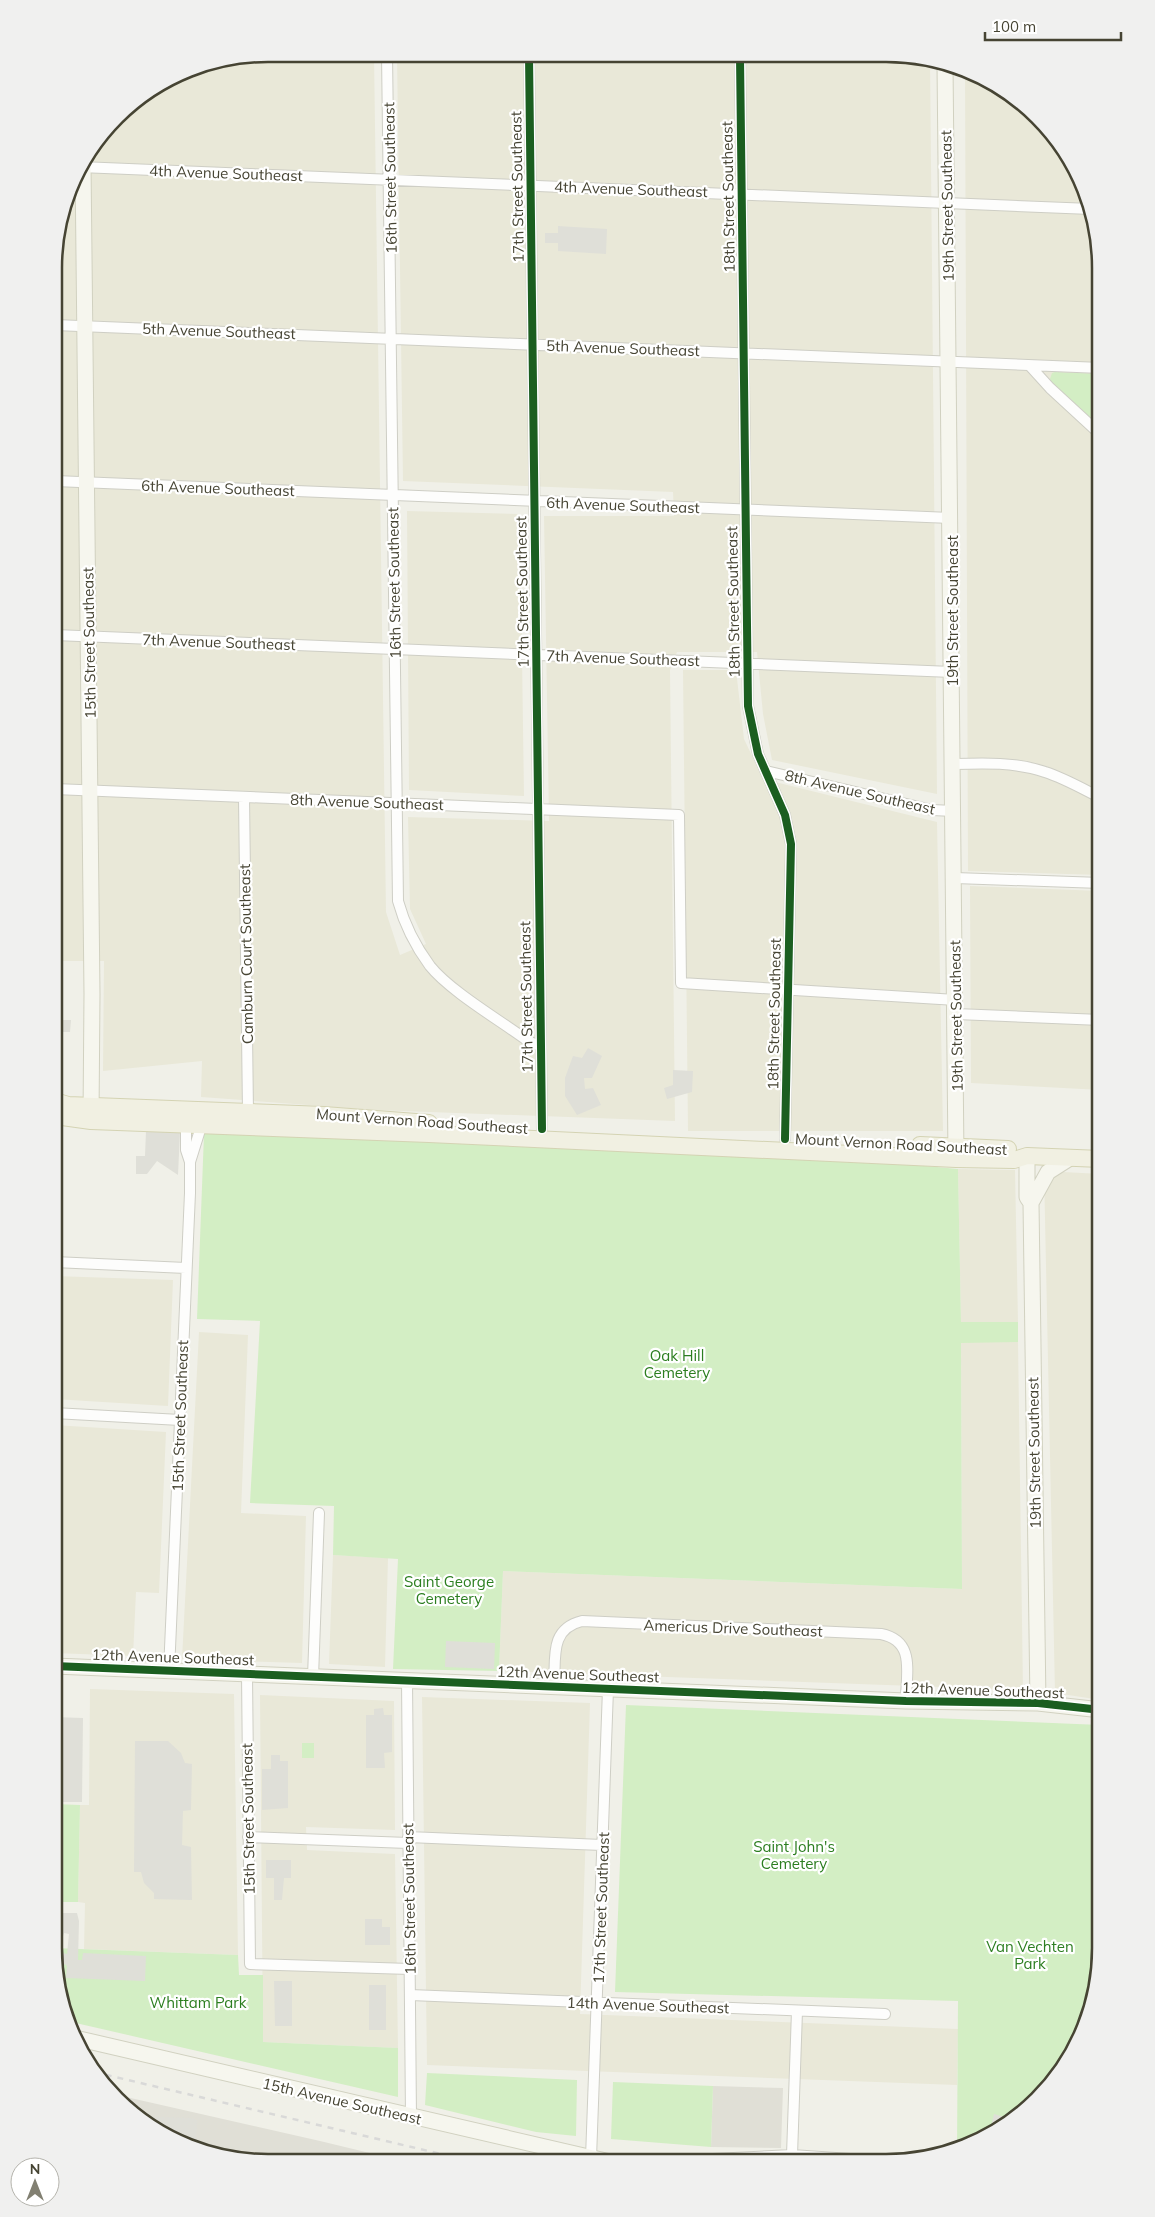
<svg xmlns="http://www.w3.org/2000/svg" width="1155" height="2217" font-family="Mulish,sans-serif">
<style>
.residential{fill:#e9e8d8}
.industrial{fill:#e0dfd6}
.green{fill:#d3eec4}
.parking{fill:#dfdfd8}
.lines{fill:none;stroke-linecap:round;stroke-linejoin:round}
.street-casing{stroke:#cecec5;stroke-width:12}
.secondary-casing{stroke:#d1d1c0;stroke-width:17}
.primary-casing{stroke:#d4d3b3;stroke-width:18}
.street{stroke:#fdfdfc;stroke-width:10}
.secondary{stroke:#f6f6ee;stroke-width:15}
.primary{stroke:#f1f0e2;stroke-width:16}
.rail{stroke:#d9d9d8;stroke-width:2.5;stroke-dasharray:6 6;stroke-linecap:butt}
.cycleway-casing{stroke:#fff;stroke-width:11}
.cycleway{stroke:#1b5e20;stroke-width:8}
.labels{text-anchor:middle;dominant-baseline:central;stroke-width:4.5;stroke-linejoin:round;paint-order:stroke}
.street-label{font-size:15px;fill:#464433;stroke:#fff}
.park-label{font-size:15px;fill:#2c7e20;stroke:#fff}
.rim{fill:none;stroke:#464433;stroke-width:2.5}
</style>
<rect width="100%" height="100%" fill="#f0f0e8"/>
<!-- residential -->
<path class="residential" d="M 269,54 L 374,54 L 386,912 L 400,955 L 426,944 L 410,909 L 408,817 L 549,821 L 544,516 L 674,516 L 673,492 L 403,481 L 397,55 L 930,58 L 937,794 L 772,760 L 763,714 L 757,652 L 677,652 L 670,670 L 675,1121 L 376,1110 L 201,1097 L 202,1061 L 103,1071 L 104,961 L 55,961 L 56,241 L 76,173 L 127,107 L 187,70 Z
M 965,70 L 981,76 L 1028,107 L 1065,149 L 1090,200 L 1101,269 L 1101,875 L 968,871 Z
M 407,511 L 520,514 L 524,796 L 409,790 Z
M 683,670 L 736,670 L 744,739 L 763,779 L 937,822 L 943,1131 L 688,1131 Z
M 970,886 L 1101,891 L 1101,1090 L 971,1083 Z
M 958,1169 L 1015,1170 L 1018,1322 L 961,1322 Z
M 1044,1171 L 1101,1174 L 1101,1700 L 1055,1693 Z
M 54,1276 L 173,1280 L 168,1406 L 54,1399 Z
M 199,1332 L 248,1335 L 241,1513 L 306,1516 L 302,1663 L 182,1659 Z
M 961,1342 L 1018,1342 L 1023,1690 L 499,1671 L 503,1571 L 962,1589 Z
M 54,1425 L 166,1432 L 159,1593 L 136,1592 L 133,1656 L 54,1653 Z
M 333,1555 L 388,1558 L 385,1667 L 329,1664 Z
M 90,1689 L 234,1694 L 238,1955 L 84,1949 L 85,1903 L 78,1902 L 80,1805 L 89,1805 Z
M 260,1695 L 394,1701 L 395,1830 L 306,1827 L 307,1850 L 395,1854 L 398,2048 L 263,2042 Z
M 422,1697 L 590,1703 L 580,2014 L 958,2029 L 957,2085 L 427,2065 Z"/>
<!-- industrial -->
<path class="industrial" d="M 713,2086 L 783,2088 L 781,2148 L 711,2147 Z
M 113,2094 L 320,2141 L 407,2162 L 240,2161 L 174,2141 L 127,2110 Z"/>
<!-- green -->
<path class="green" d="M 1055,372 L 1101,374 L 1101,428 L 1055,387 L 1050,379 L 1052,373 Z
M 208,1131 L 837,1158 L 958,1169 L 961,1322 L 1018,1322 L 1018,1342 L 961,1343 L 962,1589 L 503,1571 L 499,1671 L 393,1669 L 398,1559 L 333,1555 L 334,1506 L 250,1503 L 260,1321 L 197,1319 L 204,1134 Z
M 626,1705 L 1101,1725 L 1101,1963 L 1085,2030 L 1057,2079 L 1006,2127 L 957,2151 L 958,2001 L 615,1992 Z
M 302,1743 L 314,1743 L 314,1758 L 302,1758 Z
M 54,1804 L 80,1805 L 78,1902 L 54,1902 Z
M 54,1948 L 238,1955 L 239,1975 L 263,1975 L 263,2042 L 398,2048 L 398,2097 L 67,2021 Z
M 427,2073 L 577,2080 L 576,2136 L 536,2132 L 425,2105 Z
M 613,2082 L 713,2086 L 711,2147 L 611,2139 Z"/>
<!-- parking -->
<path class="parking" d="M 558,226 L 607,229 L 606,254 L 558,251 L 558,243 L 545,243 L 545,233 L 558,233 Z
M 55,1020 L 71,1020 L 70,1032 L 55,1032 Z
M 588,1048 L 602,1056 L 592,1078 L 584,1078 L 585,1089 L 593,1088 L 601,1105 L 577,1115 L 565,1096 L 565,1078 L 573,1056 L 582,1058 Z
M 673,1070 L 693,1071 L 692,1092 L 667,1099 L 664,1088 L 673,1085 Z
M 146,1131 L 180,1132 L 178,1175 L 157,1161 L 147,1174 L 136,1174 L 136,1156 L 145,1156 Z
M 446,1641 L 495,1643 L 494,1669 L 445,1667 Z
M 383,1708 L 384,1715 L 392,1715 L 392,1752 L 384,1753 L 385,1768 L 366,1768 L 366,1715 L 374,1715 L 374,1709 Z
M 54,1717 L 83,1718 L 82,1802 L 54,1802 Z
M 135,1741 L 168,1741 L 181,1753 L 185,1763 L 192,1764 L 191,1810 L 183,1811 L 182,1845 L 191,1847 L 192,1900 L 154,1899 L 154,1893 L 144,1883 L 141,1872 L 134,1872 Z
M 271,1755 L 280,1755 L 280,1761 L 288,1761 L 288,1808 L 262,1810 L 262,1769 L 271,1769 Z
M 266,1860 L 291,1860 L 291,1878 L 284,1878 L 282,1900 L 274,1900 L 274,1878 L 266,1878 Z
M 54,1913 L 77,1913 L 79,1921 L 78,1960 L 82,1960 L 83,1953 L 146,1956 L 145,1981 L 66,1978 L 67,1966 L 65,1964 L 63,1966 L 63,1972 L 58,1972 L 54,1946 L 63,1947 L 63,1953 L 67,1954 L 69,1934 L 64,1933 L 62,1939 L 54,1939 Z
M 365,1919 L 382,1919 L 382,1927 L 390,1927 L 390,1945 L 365,1945 Z
M 274,1981 L 292,1981 L 292,2026 L 275,2026 Z
M 369,1985 L 386,1985 L 386,2030 L 369,2030 Z
M 994,2114 L 1014,2120 L 1006,2127 L 989,2135 Z
M 136,2116 L 191,2118 L 197,2120 L 196,2148 L 174,2141 Z"/>
<g class="lines">
<defs>
<path id="street" d="M 387,54 L 398,901 C 404,923 416,947 430,966 C 450,991 501,1021 528,1041 L 540,1046
M 529,55 L 542,1129
M 740,57 L 748,706 L 758,754 L 785,815 L 791,844 L 785,1139
M 80,167 L 1091,209
M 55,325 L 1101,368
M 1030,366 L 1050,388 L 1101,435
M 55,481 L 951,518
M 55,635 L 952,672
M 954,764 C 984,763 1016,762 1045,772 C 1064,778 1083,789 1101,798
M 766,771 L 932,810 L 954,811
M 55,789 L 679,815 L 681,983 L 956,1000
M 244,797 L 248,1112
M 955,878 L 1101,883
M 956,1014 L 1101,1020
M 186,1125 L 186,1150 L 190,1162
M 54,1262 L 186,1268
M 54,1413 L 180,1420
M 169,1671 L 190,1193 L 190,1162 L 200,1130 L 203,1126
M 247,1674 L 250,1964 L 410,1969
M 313,1677 L 319,1513
M 407,1680 L 411,2117
M 554,1686 C 556,1658 549,1629 582,1621 L 881,1634 C 916,1641 906,1673 906,1701
M 248,1837 L 408,1843
M 408,1837 L 602,1845
M 410,1995 L 885,2014
M 792,2155 L 797,2011
M 591,2158 L 608,1689
M 711,2163 L 713,2159 L 792,2155 L 894,2162"/>
<path id="secondary" d="M 945,64 L 956,1157
M 83,164 L 92,994 L 91,1118
M 1027,1156 L 1027,1197 L 1031,1203
M 54,1666 L 906,1701 L 1038,1703 L 1101,1710
M 1038,1703 L 1031,1203 L 1048,1172 L 1070,1158
M 75,2038 L 610,2162"/>
<path id="primary" d="M 55,1101 L 68,1105 L 324,1115 L 429,1123
M 55,1116 L 91,1121 L 429,1134 L 956,1159 L 1014,1160 L 1027,1156 L 1101,1159
M 920,1145 L 1008,1149"/>
</defs>
<!-- street casing -->
<use href="#street" class="street-casing"/>
<!-- secondary casing -->
<use href="#secondary" class="secondary-casing"/>
<!-- primary casing -->
<use href="#primary" class="primary-casing"/>
<!-- street -->
<use href="#street" class="street"/>
<!-- secondary -->
<use href="#secondary" class="secondary"/>
<!-- primary -->
<use href="#primary" class="primary"/>
<!-- rail -->
<path class="rail" d="M 94,2072 L 475,2162"/>
<defs>
<path id="cycleway" d="M 529,55 L 542,1129
M 740,57 L 748,706 L 758,754 L 785,815 L 791,844 L 785,1139
M 54,1666 L 906,1701 L 1038,1703 L 1101,1710"/>
</defs>
<!-- cycleway casing -->
<use href="#cycleway" class="cycleway-casing"/>
<!-- cycleway -->
<use href="#cycleway" class="cycleway"/>
</g>
<g class="labels">
<!-- street labels -->
<g class="street-label">
<text transform="translate(226 173) rotate(2)">4th Avenue Southeast</text>
<text transform="translate(390 178) rotate(-91)">16th Street Southeast</text>
<text transform="translate(517 187) rotate(-91)">17th Street Southeast</text>
<text transform="translate(631 189) rotate(2)">4th Avenue Southeast</text>
<text transform="translate(728 197) rotate(-91)">18th Street Southeast</text>
<text transform="translate(947 206) rotate(-91)">19th Street Southeast</text>
<text transform="translate(219 331) rotate(2)">5th Avenue Southeast</text>
<text transform="translate(623 348) rotate(2)">5th Avenue Southeast</text>
<text transform="translate(218 488) rotate(2)">6th Avenue Southeast</text>
<text transform="translate(623 505) rotate(2)">6th Avenue Southeast</text>
<text transform="translate(394 583) rotate(-91)">16th Street Southeast</text>
<text transform="translate(522 592) rotate(-91)">17th Street Southeast</text>
<text transform="translate(733 602) rotate(-91)">18th Street Southeast</text>
<text transform="translate(952 611) rotate(-90)">19th Street Southeast</text>
<text transform="translate(219 642) rotate(2)">7th Avenue Southeast</text>
<text transform="translate(89 643) rotate(-91)">15th Street Southeast</text>
<text transform="translate(623 658) rotate(2)">7th Avenue Southeast</text>
<text transform="translate(860 792) rotate(13)">8th Avenue Southeast</text>
<text transform="translate(367 802) rotate(2)">8th Avenue Southeast</text>
<text transform="translate(246 954) rotate(-91)">Camburn Court Southeast</text>
<text transform="translate(526 997) rotate(-91)">17th Street Southeast</text>
<text transform="translate(774 1014) rotate(-89)">18th Street Southeast</text>
<text transform="translate(956 1016) rotate(-91)">19th Street Southeast</text>
<text transform="translate(422 1121) rotate(4)">Mount Vernon Road Southeast</text>
<text transform="translate(901 1144) rotate(3)">Mount Vernon Road Southeast</text>
<text transform="translate(180 1416) rotate(-88)">15th Street Southeast</text>
<text transform="translate(1034 1453) rotate(-91)">19th Street Southeast</text>
<text transform="translate(733 1628) rotate(2)">Americus Drive Southeast</text>
<text transform="translate(173 1657) rotate(2)">12th Avenue Southeast</text>
<text transform="translate(578 1674) rotate(2)">12th Avenue Southeast</text>
<text transform="translate(983 1690) rotate(2)">12th Avenue Southeast</text>
<text transform="translate(248 1819) rotate(-91)">15th Street Southeast</text>
<text transform="translate(409 1899) rotate(-91)">16th Street Southeast</text>
<text transform="translate(601 1908) rotate(-88)">17th Street Southeast</text>
<text transform="translate(648 2005) rotate(2)">14th Avenue Southeast</text>
<text transform="translate(342 2101) rotate(13)">15th Avenue Southeast</text>
</g>
<!-- park labels -->
<g class="park-label">
<text x="677" y="1355">Oak Hill<tspan x="677" dy="17">Cemetery</tspan></text>
<text x="449" y="1581">Saint George<tspan x="449" dy="17">Cemetery</tspan></text>
<text x="794" y="1846">Saint John's<tspan x="794" dy="17">Cemetery</tspan></text>
<text x="1030" y="1946">Van Vechten<tspan x="1030" dy="17">Park</tspan></text>
<text x="198" y="2002">Whittam Park</text>
</g>
</g>
<!-- crop -->
<path d="M0 0H1155V2217H0ZM268 62H886A206 206 0 0 1 1092 268V1948A206 206 0 0 1 886 2154H268A206 206 0 0 1 62 1948V268A206 206 0 0 1 268 62Z" fill="#f0f0ef" fill-rule="evenodd"/>
<path class="rim" d="M268 62H886A206 206 0 0 1 1092 268V1948A206 206 0 0 1 886 2154H268A206 206 0 0 1 62 1948V268A206 206 0 0 1 268 62Z"/>
<!-- north arrow -->
<g transform="translate(35 2182)"><circle r="24" fill="#ffffff" stroke="#b5b4ad"/>
<path d="M0-4L9 19L0 12L-9 19Z" fill="#828072"/>
<text y="-8" font-size="14" font-weight="bold" text-anchor="middle" fill="#464433">N</text>
</g>
<!-- scale -->
<path d="M985 32v8h136v-8" fill="none" stroke="#464433" stroke-width="2.5"/>
<text x="992" y="32" font-size="15" fill="#464433" stroke="#ffffff" stroke-width="4" paint-order="stroke">100 m</text>
</svg>
